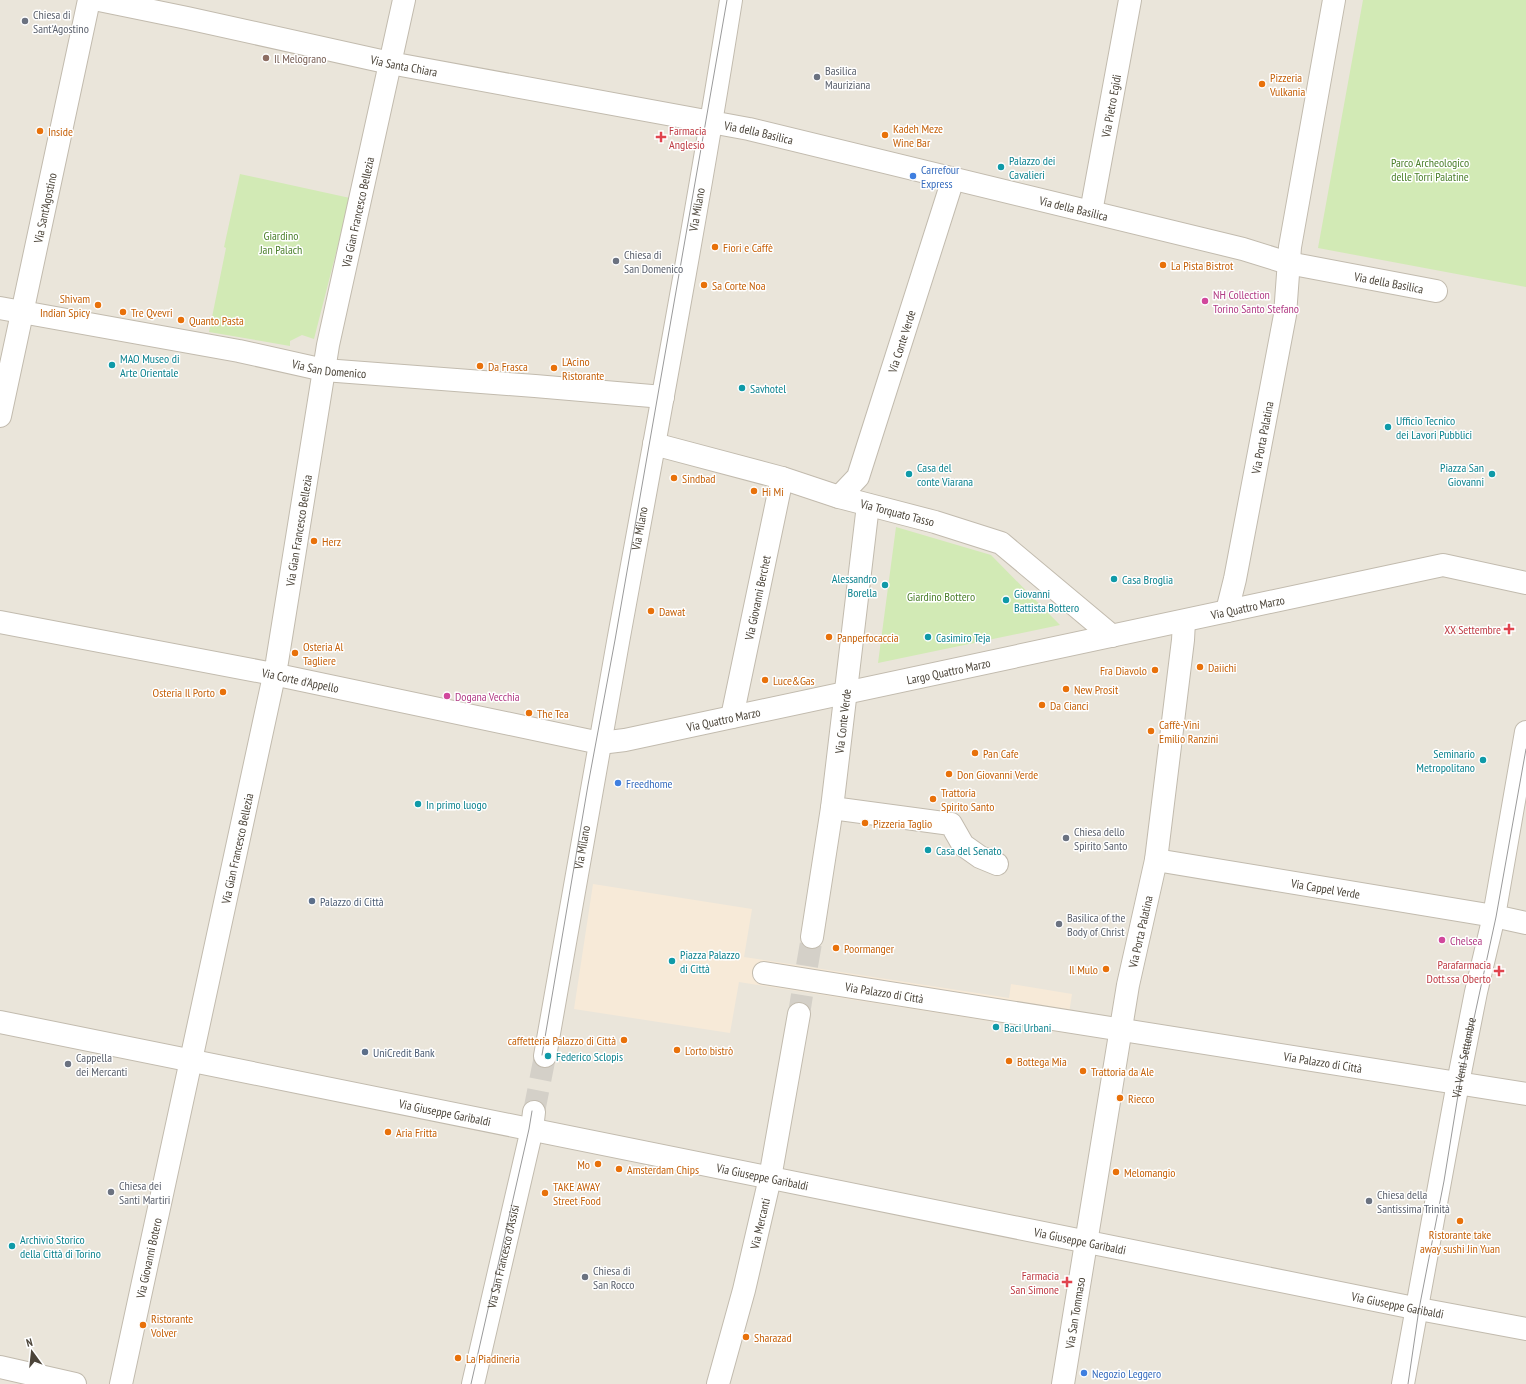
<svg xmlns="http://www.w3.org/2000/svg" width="1526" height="1384" font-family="'PT Sans Narrow',sans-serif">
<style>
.residential{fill:#eae5da}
.commercial{fill:#f7ead8}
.green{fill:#d2eab5}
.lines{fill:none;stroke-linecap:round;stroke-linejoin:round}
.minor-tunnel{stroke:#d4d0c8;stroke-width:22;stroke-dasharray:22 11;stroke-linecap:butt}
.minor-casing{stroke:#c2bbae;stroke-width:24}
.minor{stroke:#fff;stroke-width:22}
.tram{stroke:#9a9a9a;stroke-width:1}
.worship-dot{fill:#6b7280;stroke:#fff;stroke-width:1.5}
.education-dot{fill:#8d6e63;stroke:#fff;stroke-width:1.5}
.food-dot{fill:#e8710a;stroke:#fff;stroke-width:1.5}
.health-dot{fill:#e0444e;stroke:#fff;stroke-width:1.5}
.culture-dot{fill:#0f9aa8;stroke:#fff;stroke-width:1.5}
.shop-dot{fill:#3f7fe0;stroke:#fff;stroke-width:1.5}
.hotel-dot{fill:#d1479c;stroke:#fff;stroke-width:1.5}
.service-dot{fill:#5c6f8a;stroke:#fff;stroke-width:1.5}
.labels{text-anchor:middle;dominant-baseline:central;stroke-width:3;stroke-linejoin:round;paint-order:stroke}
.worship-label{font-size:12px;fill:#5b616d;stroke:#fff;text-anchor:start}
.education-label{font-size:12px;fill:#785e54;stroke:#fff;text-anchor:start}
.street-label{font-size:12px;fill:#4b4439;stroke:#fff}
.food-label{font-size:12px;fill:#c56008;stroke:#fff;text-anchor:start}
.health-label{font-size:12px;fill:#be3a42;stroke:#fff;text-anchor:end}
.culture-label{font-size:12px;fill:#0d838f;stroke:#fff;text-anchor:start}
.park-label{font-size:12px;fill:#4a7f2a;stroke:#fff}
.shop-label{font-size:12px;fill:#366cbe;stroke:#fff;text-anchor:start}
.hotel-label{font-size:12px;fill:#b23c85;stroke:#fff;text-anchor:start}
.service-label{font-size:12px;fill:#4e5e75;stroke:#fff;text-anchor:start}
</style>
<rect width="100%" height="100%" fill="#f6f3ec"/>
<!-- residential -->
<path class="residential" d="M 0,0 L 1526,0 L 1526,1384 L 0,1384 Z"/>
<!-- commercial -->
<path class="commercial" d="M 593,884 L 752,909 L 744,957 L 1009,998 L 1011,984 L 1072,994 L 1066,1033 L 739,982 L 730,1033 L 574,1009 Z"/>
<!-- green -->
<path class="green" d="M 1363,0 L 1526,0 L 1526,287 L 1318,248 Z
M 240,174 L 350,198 L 314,339 L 302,335 L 290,341 L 290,346 L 209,332 L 226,248 L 224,247 Z
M 896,527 L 991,555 L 1060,625 L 878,663 Z"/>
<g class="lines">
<!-- minor-tunnel -->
<path class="minor-tunnel" d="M 807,966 L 812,937
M 799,1014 L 802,995
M 534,1112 L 545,1056"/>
<defs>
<g id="minor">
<path id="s1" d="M 99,0 L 187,18 L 390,63 L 749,129 L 1243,249 L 1288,263 L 1436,291"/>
<path id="s2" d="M 1091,212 L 1130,0"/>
<path id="s3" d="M 0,308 L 239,351 L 324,370 L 535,386 L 663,397"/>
<path id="s4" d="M 0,416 L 89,0"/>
<path id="s5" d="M 654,444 L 782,478 L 839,497 L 935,522 L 1001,543 L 1112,636"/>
<path id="s6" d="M 839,497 L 858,477 L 953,179"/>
<path id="s7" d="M 1227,611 L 1235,579 L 1285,315 L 1290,247 L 1334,0"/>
<path id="s8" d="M 0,622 L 268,673 L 600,743 L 625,740 L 1443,565 L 1526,583"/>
<path id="s9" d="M 732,717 L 782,478"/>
<path d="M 832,808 L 951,824 L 963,845 L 980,857 L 997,864"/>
<path id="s10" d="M 1156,860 L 1494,916 L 1526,923"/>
<path id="s11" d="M 812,937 L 832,808 L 868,505"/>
<path id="s12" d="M 764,973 L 1526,1094"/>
<path id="s13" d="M 0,1022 L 1419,1309 L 1526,1329"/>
<path id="s14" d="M 545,1056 C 569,918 593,780 618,642 C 657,428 697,215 731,0"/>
<path d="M 0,1367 L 75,1384"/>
<path id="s15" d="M 121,1384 L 277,662 L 328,345 L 404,0"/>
<path id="s16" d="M 473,1384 L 532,1129 L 534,1112"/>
<path id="s17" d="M 718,1384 L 744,1290 L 770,1178 L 799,1014"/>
<path id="s18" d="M 1063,1384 L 1128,985 L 1156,860 L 1183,640 L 1184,621"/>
<path id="s19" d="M 1403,1384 L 1458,1083 L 1476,992 L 1494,916 L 1526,732"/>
</g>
</defs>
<!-- minor casing -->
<use href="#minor" class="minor-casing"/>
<!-- minor -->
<use href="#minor" class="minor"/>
<!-- tram -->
<path class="tram" d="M 542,1055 L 588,785 L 615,640 L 727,0
M 471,1384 L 529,1129 L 532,1111
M 1408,1384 L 1419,1309 L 1444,1181 L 1460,1083 L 1496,917 L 1526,749"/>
</g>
<!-- markers -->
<g class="worship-dot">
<circle cx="25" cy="21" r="4"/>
<circle cx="817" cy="77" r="4"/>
<circle cx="616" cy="261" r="4"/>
<circle cx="1066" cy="838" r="4"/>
<circle cx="1059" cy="924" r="4"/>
<circle cx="68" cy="1064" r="4"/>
<circle cx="111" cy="1192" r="4"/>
<circle cx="1369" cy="1201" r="4"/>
<circle cx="585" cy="1277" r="4"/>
</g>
<circle class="education-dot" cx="266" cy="58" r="4"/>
<g class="food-dot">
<circle cx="1262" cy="84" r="4"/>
<circle cx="40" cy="131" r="4"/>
<circle cx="885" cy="135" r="4"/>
<circle cx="715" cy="247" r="4"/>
<circle cx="1163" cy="265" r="4"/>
<circle cx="704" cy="285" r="4"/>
<circle cx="98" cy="305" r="4"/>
<circle cx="123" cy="312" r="4"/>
<circle cx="181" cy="320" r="4"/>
<circle cx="480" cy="366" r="4"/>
<circle cx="554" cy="368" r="4"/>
<circle cx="674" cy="478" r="4"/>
<circle cx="754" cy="491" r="4"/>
<circle cx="314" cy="541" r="4"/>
<circle cx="651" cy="611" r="4"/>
<circle cx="829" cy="637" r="4"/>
<circle cx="295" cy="653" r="4"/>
<circle cx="1200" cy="667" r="4"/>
<circle cx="1155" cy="670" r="4"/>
<circle cx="765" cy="680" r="4"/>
<circle cx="1066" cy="689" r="4"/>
<circle cx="223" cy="692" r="4"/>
<circle cx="1042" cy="705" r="4"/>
<circle cx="529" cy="713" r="4"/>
<circle cx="1151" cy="731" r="4"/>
<circle cx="975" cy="753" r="4"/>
<circle cx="949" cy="774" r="4"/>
<circle cx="933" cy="799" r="4"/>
<circle cx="865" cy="823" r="4"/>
<circle cx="836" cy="948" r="4"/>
<circle cx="1106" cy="969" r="4"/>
<circle cx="624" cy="1040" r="4"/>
<circle cx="677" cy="1050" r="4"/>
<circle cx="1009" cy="1061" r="4"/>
<circle cx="1083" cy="1071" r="4"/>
<circle cx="1120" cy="1098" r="4"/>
<circle cx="388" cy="1132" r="4"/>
<circle cx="598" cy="1164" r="4"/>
<circle cx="619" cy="1169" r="4"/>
<circle cx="1116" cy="1172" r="4"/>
<circle cx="545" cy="1193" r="4"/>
<circle cx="1460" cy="1221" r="4"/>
<circle cx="143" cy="1325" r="4"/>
<circle cx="746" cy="1337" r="4"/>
<circle cx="458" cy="1358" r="4"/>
</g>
<g class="health-dot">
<path d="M659 131h4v4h4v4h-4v4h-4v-4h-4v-4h4z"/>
<path d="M1507 623h4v4h4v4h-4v4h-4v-4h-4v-4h4z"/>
<path d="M1497 965h4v4h4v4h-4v4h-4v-4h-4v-4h4z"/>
<path d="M1065 1276h4v4h4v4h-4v4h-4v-4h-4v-4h4z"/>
</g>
<g class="culture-dot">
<circle cx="1001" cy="167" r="4"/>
<circle cx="112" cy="365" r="4"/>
<circle cx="742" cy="388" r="4"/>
<circle cx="1388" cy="427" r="4"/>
<circle cx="909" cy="474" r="4"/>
<circle cx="1492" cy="474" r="4"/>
<circle cx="1114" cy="579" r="4"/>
<circle cx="885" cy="585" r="4"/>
<circle cx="1006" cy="600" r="4"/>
<circle cx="928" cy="637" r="4"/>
<circle cx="1483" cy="760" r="4"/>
<circle cx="418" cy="804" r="4"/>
<circle cx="928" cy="850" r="4"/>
<circle cx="672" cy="961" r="4"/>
<circle cx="996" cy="1027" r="4"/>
<circle cx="548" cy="1056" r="4"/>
<circle cx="12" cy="1246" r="4"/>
</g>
<g class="shop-dot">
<circle cx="913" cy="176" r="4"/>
<circle cx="618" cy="783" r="4"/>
<circle cx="1084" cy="1373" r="4"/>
</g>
<g class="hotel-dot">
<circle cx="1205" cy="301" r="4"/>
<circle cx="447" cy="696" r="4"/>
<circle cx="1442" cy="940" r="4"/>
</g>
<g class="service-dot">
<circle cx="312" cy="901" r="4"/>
<circle cx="365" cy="1052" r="4"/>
</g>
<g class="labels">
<!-- worship labels -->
<g class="worship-label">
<text x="33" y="14">Chiesa di<tspan x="33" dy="14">Sant'Agostino</tspan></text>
<text x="825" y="70">Basilica<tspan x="825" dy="14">Mauriziana</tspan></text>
<text x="624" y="254">Chiesa di<tspan x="624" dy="14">San Domenico</tspan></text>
<text x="1074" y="831">Chiesa dello<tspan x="1074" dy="14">Spirito Santo</tspan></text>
<text x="1067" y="917">Basilica of the<tspan x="1067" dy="14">Body of Christ</tspan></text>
<text x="76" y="1057">Cappella<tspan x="76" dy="14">dei Mercanti</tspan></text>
<text x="119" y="1185">Chiesa dei<tspan x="119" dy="14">Santi Martiri</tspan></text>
<text x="1377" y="1194">Chiesa della<tspan x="1377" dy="14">Santissima Trinità</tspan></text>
<text x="593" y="1270">Chiesa di<tspan x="593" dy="14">San Rocco</tspan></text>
</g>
<!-- education labels -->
<g class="education-label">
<text x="274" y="58">Il Melograno</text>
</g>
<!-- street labels -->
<g class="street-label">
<text stroke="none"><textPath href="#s1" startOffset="312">Via Santa Chiara</textPath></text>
<text stroke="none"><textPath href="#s2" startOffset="108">Via Pietro Egidi</textPath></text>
<text stroke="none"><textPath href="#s1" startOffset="673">Via della Basilica</textPath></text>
<text stroke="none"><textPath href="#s4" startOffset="213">Via Sant'Agostino</textPath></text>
<text stroke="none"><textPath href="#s1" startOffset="997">Via della Basilica</textPath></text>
<text stroke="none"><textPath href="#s14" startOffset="860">Via Milano</textPath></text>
<text stroke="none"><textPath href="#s15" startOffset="1196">Via Gian Francesco Bellezia</textPath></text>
<text stroke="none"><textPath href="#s1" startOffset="1321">Via della Basilica</textPath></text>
<text stroke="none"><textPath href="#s6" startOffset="170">Via Conte Verde</textPath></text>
<text stroke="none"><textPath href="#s3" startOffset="335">Via San Domenico</textPath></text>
<text stroke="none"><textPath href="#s7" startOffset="177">Via Porta Palatina</textPath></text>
<text stroke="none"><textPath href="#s5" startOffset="253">Via Torquato Tasso</textPath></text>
<text stroke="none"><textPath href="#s14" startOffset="536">Via Milano</textPath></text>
<text stroke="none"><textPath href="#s15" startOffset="872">Via Gian Francesco Bellezia</textPath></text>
<text stroke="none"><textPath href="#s9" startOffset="122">Via Giovanni Berchet</textPath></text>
<text stroke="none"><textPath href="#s8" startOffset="1274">Via Quattro Marzo</textPath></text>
<text stroke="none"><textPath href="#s8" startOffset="968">Largo Quattro Marzo</textPath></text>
<text stroke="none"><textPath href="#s8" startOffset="306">Via Corte d'Appello</textPath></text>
<text stroke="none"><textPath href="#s8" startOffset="738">Via Quattro Marzo</textPath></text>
<text stroke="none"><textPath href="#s11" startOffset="218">Via Conte Verde</textPath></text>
<text stroke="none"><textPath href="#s14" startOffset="212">Via Milano</textPath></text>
<text stroke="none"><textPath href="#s15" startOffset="548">Via Gian Francesco Bellezia</textPath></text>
<text stroke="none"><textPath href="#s10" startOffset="172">Via Cappel Verde</textPath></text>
<text stroke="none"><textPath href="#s18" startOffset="459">Via Porta Palatina</textPath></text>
<text stroke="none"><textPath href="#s12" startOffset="122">Via Palazzo di Città</textPath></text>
<text stroke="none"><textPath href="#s19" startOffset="332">Via Venti Settembre</textPath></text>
<text stroke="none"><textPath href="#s12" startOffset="566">Via Palazzo di Città</textPath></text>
<text stroke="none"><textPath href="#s13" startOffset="454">Via Giuseppe Garibaldi</textPath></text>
<text stroke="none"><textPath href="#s13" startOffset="778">Via Giuseppe Garibaldi</textPath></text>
<text stroke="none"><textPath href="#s17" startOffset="166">Via Mercanti</textPath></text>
<text stroke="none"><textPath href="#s13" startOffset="1102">Via Giuseppe Garibaldi</textPath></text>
<text stroke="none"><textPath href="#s16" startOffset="131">Via San Francesco d'Assisi</textPath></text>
<text stroke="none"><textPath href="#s15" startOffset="129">Via Giovanni Botero</textPath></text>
<text stroke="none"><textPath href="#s13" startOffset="1426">Via Giuseppe Garibaldi</textPath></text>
<text stroke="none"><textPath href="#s18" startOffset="72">Via San Tommaso</textPath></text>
</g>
<!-- food labels -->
<g class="food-label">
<text x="1270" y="77">Pizzeria<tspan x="1270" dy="14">Vulkania</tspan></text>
<text x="893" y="128">Kadeh Meze<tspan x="893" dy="14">Wine Bar</tspan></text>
<text x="48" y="131">Inside</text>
<text x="723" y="247">Fiori e Caffè</text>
<text x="1171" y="265">La Pista Bistrot</text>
<text x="712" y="285">Sa Corte Noa</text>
<text x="90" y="298" text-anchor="end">Shivam<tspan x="90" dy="14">Indian Spicy</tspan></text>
<text x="131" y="312">Tre Qvevri</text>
<text x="189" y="320">Quanto Pasta</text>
<text x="562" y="361">L'Acino<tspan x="562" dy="14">Ristorante</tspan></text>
<text x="488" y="366">Da Frasca</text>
<text x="682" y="478">Sindbad</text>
<text x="762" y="491">Hi Mi</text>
<text x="322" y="541">Herz</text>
<text x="659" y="611">Dawat</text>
<text x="837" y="637">Panperfocaccia</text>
<text x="303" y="646">Osteria Al<tspan x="303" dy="14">Tagliere</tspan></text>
<text x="1208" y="667">Daiichi</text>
<text x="1147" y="670" text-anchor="end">Fra Diavolo</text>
<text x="773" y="680">Luce&amp;Gas</text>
<text x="1074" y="689">New Prosit</text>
<text x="215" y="692" text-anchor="end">Osteria Il Porto</text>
<text x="1050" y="705">Da Cianci</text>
<text x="537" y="713">The Tea</text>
<text x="1159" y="724">Caffè-Vini<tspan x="1159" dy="14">Emilio Ranzini</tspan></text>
<text x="983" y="753">Pan Cafe</text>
<text x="957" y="774">Don Giovanni Verde</text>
<text x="941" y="792">Trattoria<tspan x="941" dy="14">Spirito Santo</tspan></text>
<text x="873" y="823">Pizzeria Taglio</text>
<text x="844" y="948">Poormanger</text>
<text x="1098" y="969" text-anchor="end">Il Mulo</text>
<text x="616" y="1040" text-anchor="end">caffetteria Palazzo di Città</text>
<text x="685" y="1050">L'orto bistrò</text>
<text x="1017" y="1061">Bottega Mia</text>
<text x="1091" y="1071">Trattoria da Ale</text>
<text x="1128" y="1098">Riecco</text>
<text x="396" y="1132">Aria Fritta</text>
<text x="590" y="1164" text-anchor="end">Mo</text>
<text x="627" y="1169">Amsterdam Chips</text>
<text x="1124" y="1172">Melomangio</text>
<text x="553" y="1186">TAKE AWAY<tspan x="553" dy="14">Street Food</tspan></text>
<text x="1460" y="1234" text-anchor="middle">Ristorante take<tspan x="1460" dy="14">away sushi Jin Yuan</tspan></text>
<text x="151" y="1318">Ristorante<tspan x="151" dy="14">Volver</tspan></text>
<text x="754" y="1337">Sharazad</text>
<text x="466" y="1358">La Piadineria</text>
</g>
<!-- health labels -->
<g class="health-label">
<text x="669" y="130" text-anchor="start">Farmacia<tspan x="669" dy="14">Anglesio</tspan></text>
<text x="1501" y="629">XX Settembre</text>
<text x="1491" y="964">Parafarmacia<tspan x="1491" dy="14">Dott.ssa Oberto</tspan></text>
<text x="1059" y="1275">Farmacia<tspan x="1059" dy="14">San Simone</tspan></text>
</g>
<!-- culture labels -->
<g class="culture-label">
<text x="1009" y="160">Palazzo dei<tspan x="1009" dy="14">Cavalieri</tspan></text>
<text x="120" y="358">MAO Museo di<tspan x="120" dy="14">Arte Orientale</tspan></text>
<text x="750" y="388">Savhotel</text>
<text x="1396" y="420">Ufficio Tecnico<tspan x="1396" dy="14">dei Lavori Pubblici</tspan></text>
<text x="917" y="467">Casa del<tspan x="917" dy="14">conte Viarana</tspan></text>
<text x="1484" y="467" text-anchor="end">Piazza San<tspan x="1484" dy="14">Giovanni</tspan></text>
<text x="877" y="578" text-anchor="end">Alessandro<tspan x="877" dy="14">Borella</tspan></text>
<text x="1122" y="579">Casa Broglia</text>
<text x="1014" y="593">Giovanni<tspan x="1014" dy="14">Battista Bottero</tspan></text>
<text x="936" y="637">Casimiro Teja</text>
<text x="1475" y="753" text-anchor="end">Seminario<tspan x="1475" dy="14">Metropolitano</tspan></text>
<text x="426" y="804">In primo luogo</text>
<text x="936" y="850">Casa del Senato</text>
<text x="680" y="954">Piazza Palazzo<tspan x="680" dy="14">di Città</tspan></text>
<text x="1004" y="1027">Baci Urbani</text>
<text x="556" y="1056">Federico Sclopis</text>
<text x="20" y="1239">Archivio Storico<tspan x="20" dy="14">della Città di Torino</tspan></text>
</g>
<!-- park labels -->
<g class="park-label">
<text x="1430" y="162">Parco Archeologico<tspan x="1430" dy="14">delle Torri Palatine</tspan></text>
<text x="281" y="235">Giardino<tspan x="281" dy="14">Jan Palach</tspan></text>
<text x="941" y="596">Giardino Bottero</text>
</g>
<!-- shop labels -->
<g class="shop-label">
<text x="921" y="169">Carrefour<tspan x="921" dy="14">Express</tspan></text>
<text x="626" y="783">Freedhome</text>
<text x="1092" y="1373">Negozio Leggero</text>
</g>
<!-- hotel labels -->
<g class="hotel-label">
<text x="1213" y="294">NH Collection<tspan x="1213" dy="14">Torino Santo Stefano</tspan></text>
<text x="455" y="696">Dogana Vecchia</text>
<text x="1450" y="940">Chelsea</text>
</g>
<!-- service labels -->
<g class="service-label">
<text x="320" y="901">Palazzo di Città</text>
<text x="373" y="1052">UniCredit Bank</text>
</g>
</g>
<!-- north arrow -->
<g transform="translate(32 1352) rotate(345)" stroke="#ffffff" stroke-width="3" paint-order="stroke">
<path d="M0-3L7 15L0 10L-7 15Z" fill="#4b4439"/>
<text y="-6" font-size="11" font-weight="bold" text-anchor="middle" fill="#4b4439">N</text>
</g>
</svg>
